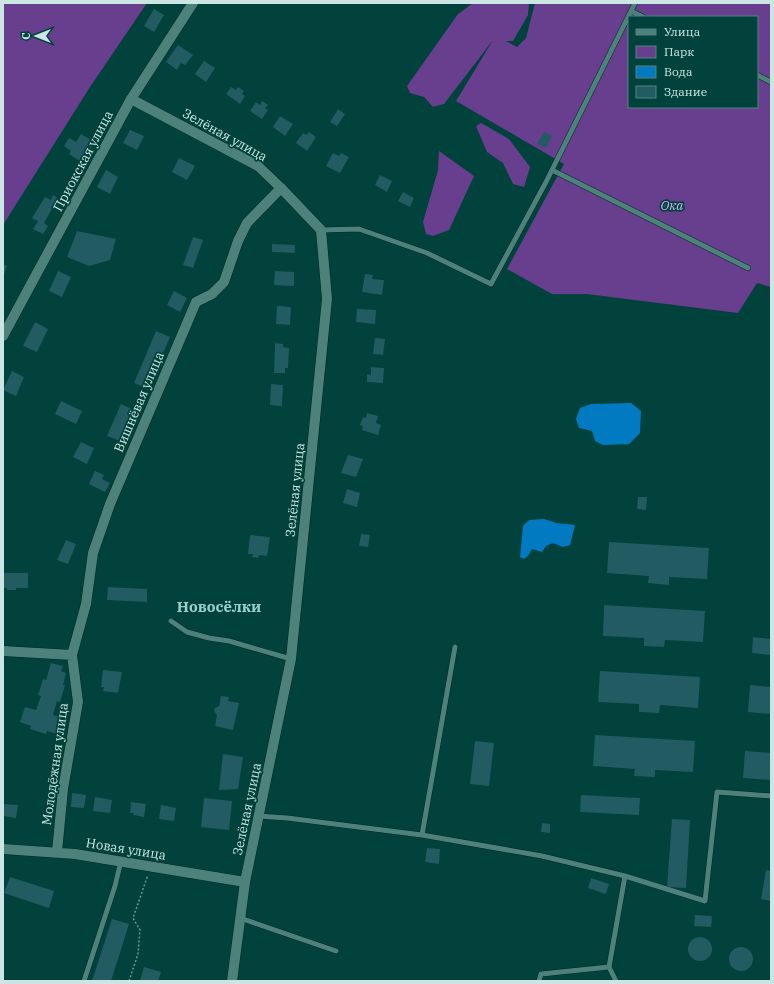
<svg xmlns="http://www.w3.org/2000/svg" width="774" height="984" font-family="'IBM Plex Serif',serif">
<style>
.green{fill:#673f8e;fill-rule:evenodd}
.water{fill:#017ac2}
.building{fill:#225b61}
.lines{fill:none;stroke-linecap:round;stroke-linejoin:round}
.service-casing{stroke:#072522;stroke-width:6}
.minor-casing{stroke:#072522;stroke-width:11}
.tertiary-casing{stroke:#072522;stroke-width:11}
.path{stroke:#6a9893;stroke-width:1.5;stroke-dasharray:2 2;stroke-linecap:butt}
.service{stroke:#4c827b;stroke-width:5}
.minor{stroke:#4c827b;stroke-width:10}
.tertiary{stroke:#4c827b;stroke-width:10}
.labels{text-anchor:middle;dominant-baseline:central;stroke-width:3.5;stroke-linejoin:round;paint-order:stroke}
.street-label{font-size:13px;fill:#cbe6e2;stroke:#01423c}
.park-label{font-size:13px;font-style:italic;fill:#d5b4fb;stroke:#01423c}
.quarter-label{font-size:15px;font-weight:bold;fill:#99d1ca;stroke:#01423c}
</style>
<rect width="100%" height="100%" fill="#01423c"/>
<!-- green -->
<path class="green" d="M 3,3 L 147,3 L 90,87 L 3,225 Z
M 473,3 L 529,3 L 528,15 L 513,41 L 506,41 L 517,47 L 526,38 L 535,3 L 771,3 L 771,287 L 757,283 L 738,313 L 587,294 L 552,294 L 507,269 L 564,164 L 456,101 L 493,40 L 444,104 L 433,107 L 424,97 L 410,93 L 407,86 L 458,14 ZM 629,17 L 757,17 L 757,107 L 629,107 Z
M 481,123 L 509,139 L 530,167 L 524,187 L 513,184 L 503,163 L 487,152 L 476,126 Z
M 439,151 L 474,176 L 449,230 L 433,236 L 426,234 L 423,222 L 438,170 Z"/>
<!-- water -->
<path class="water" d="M 631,403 L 641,411 L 640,433 L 629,444 L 603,445 L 595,441 L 592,431 L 579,428 L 576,419 L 580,408 L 591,404 Z
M 544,519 L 557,523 L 575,525 L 570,545 L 563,547 L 553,543 L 546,546 L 542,552 L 532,549 L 528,556 L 524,559 L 520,557 L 523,526 L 529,520 Z"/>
<!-- building -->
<path class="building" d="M 154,9 L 164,15 L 154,32 L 144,26 Z
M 178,45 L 193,55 L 185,65 L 181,63 L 177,70 L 166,62 Z
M 204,61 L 215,68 L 206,82 L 195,74 Z
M 231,87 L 236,90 L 238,87 L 244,91 L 242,94 L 245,96 L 240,104 L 226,94 Z
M 262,101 L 268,105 L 265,108 L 268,110 L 262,119 L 250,111 L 256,102 L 260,105 Z
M 338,109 L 345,114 L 337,126 L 330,122 Z
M 280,116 L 293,124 L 285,136 L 273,127 Z
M 130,130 L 144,136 L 137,150 L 123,143 Z
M 309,132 L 316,137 L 307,151 L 296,143 L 303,133 L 307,135 Z
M 544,132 L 552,136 L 546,148 L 537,144 Z
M 81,134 L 94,142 L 89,151 L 87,150 L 80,161 L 69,154 L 71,151 L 64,146 L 69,138 L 76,142 Z
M 333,153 L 339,156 L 341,153 L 349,157 L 340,173 L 326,166 Z
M 179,158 L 195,166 L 187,180 L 172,172 Z
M 106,170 L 118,177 L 110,194 L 97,187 Z
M 380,175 L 392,181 L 387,192 L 375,185 Z
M 403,192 L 414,198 L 410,207 L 398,201 Z
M 53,195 L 58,198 L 44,223 L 48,226 L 43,234 L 33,229 L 38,221 L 32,218 L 45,197 L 51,200 Z
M 77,231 L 116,239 L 110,260 L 89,266 L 67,257 Z
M 193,237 L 203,240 L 193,268 L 183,265 Z
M 272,244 L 295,245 L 295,253 L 272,252 Z
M 3,264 L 7,266 L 3,277 Z
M 58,271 L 71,277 L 62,297 L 49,291 Z
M 275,271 L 294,272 L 294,286 L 274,285 Z
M 365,274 L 373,275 L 372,279 L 384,280 L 382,295 L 362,292 Z
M 174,291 L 187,298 L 180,312 L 167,305 Z
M 277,306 L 291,307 L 290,325 L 276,324 Z
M 357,309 L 376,310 L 375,324 L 356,322 Z
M 35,322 L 48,329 L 37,352 L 23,346 Z
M 156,331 L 170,337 L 148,389 L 134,383 Z
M 375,338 L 385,339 L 383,355 L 373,354 Z
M 275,343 L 283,344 L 283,347 L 289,348 L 288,368 L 285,368 L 285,373 L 274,373 Z
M 371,367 L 384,368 L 383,383 L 367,382 L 367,374 L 371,375 Z
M 12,371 L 24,377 L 16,396 L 3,390 Z
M 271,384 L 283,385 L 282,406 L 270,405 Z
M 61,401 L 82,411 L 76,424 L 55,414 Z
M 121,404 L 134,410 L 120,441 L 107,436 Z
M 367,413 L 378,416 L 376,423 L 381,425 L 378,435 L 362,430 L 363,426 L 360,425 L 363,417 L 366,418 Z
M 81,442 L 94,448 L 87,464 L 73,457 Z
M 348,455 L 363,459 L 356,477 L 341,473 Z
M 95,471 L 104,475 L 102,479 L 110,483 L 105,492 L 89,484 Z
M 347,489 L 360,493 L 357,507 L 343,503 Z
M 638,497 L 647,497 L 646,510 L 637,509 Z
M 361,534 L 370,535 L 368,547 L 359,546 Z
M 250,535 L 270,537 L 267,556 L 259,555 L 258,558 L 252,557 L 253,554 L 248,554 Z
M 66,540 L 76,544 L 68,564 L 57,560 Z
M 609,542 L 709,548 L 707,579 L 669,577 L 669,585 L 648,583 L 649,576 L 607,573 Z
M 3,573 L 28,573 L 28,588 L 16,588 L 16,590 L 7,590 L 7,588 L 3,588 Z
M 108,587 L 147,589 L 147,602 L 107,600 Z
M 604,605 L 705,611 L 703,642 L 665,640 L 664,647 L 644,646 L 644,638 L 603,636 Z
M 753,637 L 771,639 L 771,655 L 752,653 Z
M 51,663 L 63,666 L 61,671 L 66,673 L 63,685 L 65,685 L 60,702 L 57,701 L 53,715 L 65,719 L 60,735 L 47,731 L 46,734 L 30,729 L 31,726 L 20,722 L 25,707 L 36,710 L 41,696 L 38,695 L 43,679 L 46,680 Z
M 103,670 L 122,672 L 118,693 L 103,691 L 104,687 L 101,687 Z
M 600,671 L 700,677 L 698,708 L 660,705 L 659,713 L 639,712 L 639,704 L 598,702 Z
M 750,685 L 771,687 L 771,714 L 748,712 Z
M 221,696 L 229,697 L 228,701 L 239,703 L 233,730 L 215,726 L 217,715 L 214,711 L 215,708 L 219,706 Z
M 595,735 L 695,741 L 693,772 L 655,770 L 655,777 L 634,776 L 635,769 L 593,766 Z
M 475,741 L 494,743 L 489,786 L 470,784 Z
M 745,751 L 771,753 L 771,780 L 743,778 Z
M 223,754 L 243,757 L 238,789 L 219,790 Z
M 72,793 L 86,795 L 84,808 L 71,807 Z
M 581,795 L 640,798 L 639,815 L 580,812 Z
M 95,797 L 112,800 L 110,813 L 93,811 Z
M 204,798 L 232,801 L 229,830 L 201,827 Z
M 131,802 L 146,804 L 144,817 L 133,815 L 134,813 L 130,813 Z
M 3,804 L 18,805 L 16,818 L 3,816 Z
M 161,805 L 176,808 L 174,821 L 159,819 Z
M 672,819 L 690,820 L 686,888 L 667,887 Z
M 542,823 L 550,824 L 550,833 L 541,832 Z
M 427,848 L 440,849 L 439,864 L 425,862 Z
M 766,870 L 771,871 L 771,901 L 761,899 Z
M 10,877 L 54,891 L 49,908 L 4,893 Z
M 591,878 L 609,884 L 606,894 L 588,888 Z
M 695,915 L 712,916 L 711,927 L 694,926 Z
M 112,919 L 129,924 L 111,981 L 92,981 Z
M688 949a12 12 0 1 1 24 0a12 12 0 1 1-24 0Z
M729 959a12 12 0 1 1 24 0a12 12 0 1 1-24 0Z
M 144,967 L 161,972 L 158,981 L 140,981 Z"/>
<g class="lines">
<defs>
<path id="service" d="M 631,11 L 643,17
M 757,75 L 771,82
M 552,170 L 748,268
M 321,230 L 359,229 L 427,253 L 491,284 L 546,182 L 635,3
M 171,621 L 187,632 L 209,638 L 229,641 L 291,659
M 258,816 L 287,818 L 422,835 L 542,856 L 625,876 L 705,901 L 717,792 L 771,796
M 422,835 L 455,647
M 240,918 L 336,951
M 609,967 L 616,981
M 84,981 L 115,886 L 121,861
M 539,981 L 541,974 L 609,967 L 625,876"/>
<path id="minor" d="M 3,336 L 131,99 L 193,3
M 3,651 L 72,655
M 3,849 L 75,854 L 245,882
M 57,852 L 63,789 L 78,702 L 72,655 L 86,604 L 93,553 L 110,504 L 196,302 L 212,294 L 224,282 L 238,241 L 247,223 L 281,188"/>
<path id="tertiary" d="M 131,99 L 258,166 L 281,188 L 321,230 L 327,299 L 291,659 L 245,882 L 232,981"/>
</defs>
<!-- service casing -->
<use href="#service" class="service-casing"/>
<!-- minor casing -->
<use href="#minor" class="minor-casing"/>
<!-- tertiary casing -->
<use href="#tertiary" class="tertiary-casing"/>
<!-- path -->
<path class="path" d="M 129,981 L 138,954 L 140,930 L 133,918 L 148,875"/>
<!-- service -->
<use href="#service" class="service"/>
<!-- minor -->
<use href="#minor" class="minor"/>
<!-- tertiary -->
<use href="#tertiary" class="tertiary"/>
</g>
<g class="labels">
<!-- street labels -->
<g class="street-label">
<text transform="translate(225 135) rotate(29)">Зелёная улица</text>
<text transform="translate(83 161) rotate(-62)">Приокская улица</text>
<text transform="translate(139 402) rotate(-67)">Вишнёвая улица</text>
<text transform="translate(295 490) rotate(-84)">Зелёная улица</text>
<text transform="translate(55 764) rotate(-82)">Молодёжная улица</text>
<text transform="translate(247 809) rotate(-78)">Зелёная улица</text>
<text transform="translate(126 849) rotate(9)">Новая улица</text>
</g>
<!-- park labels -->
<g class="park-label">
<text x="672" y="205">Ока</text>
</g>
<!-- quarter labels -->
<g class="quarter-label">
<text x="219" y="606">Новосёлки</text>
</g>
</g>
<!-- border -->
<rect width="774" height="984" fill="none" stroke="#cbe6e2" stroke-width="8"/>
<!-- legend -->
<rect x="628" y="16" width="130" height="92" fill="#01423c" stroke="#52847e"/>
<rect x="636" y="29" width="20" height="6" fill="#4c827b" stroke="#52847e"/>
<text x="664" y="36" font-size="12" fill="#cbe6e2">Улица</text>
<rect x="636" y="46" width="20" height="12" fill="#673f8e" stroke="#52847e"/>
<text x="664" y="56" font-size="12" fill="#cbe6e2">Парк</text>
<rect x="636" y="66" width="20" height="12" fill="#017ac2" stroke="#52847e"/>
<text x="664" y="76" font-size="12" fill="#cbe6e2">Вода</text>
<rect x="636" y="86" width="20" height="12" fill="#225b61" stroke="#52847e"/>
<text x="664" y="96" font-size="12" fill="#cbe6e2">Здание</text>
<!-- north arrow -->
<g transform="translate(36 36) rotate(270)" stroke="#01423c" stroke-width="3" paint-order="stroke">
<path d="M0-3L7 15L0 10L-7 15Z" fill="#cbe6e2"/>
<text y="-6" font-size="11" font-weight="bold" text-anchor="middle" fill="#cbe6e2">С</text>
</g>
</svg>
